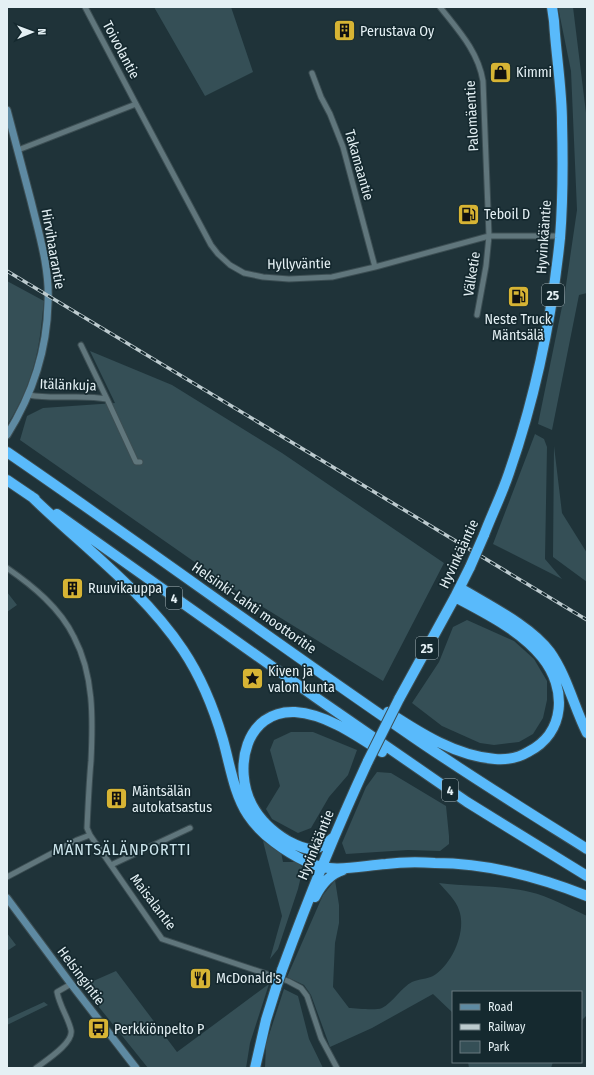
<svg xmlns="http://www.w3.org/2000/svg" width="594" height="1075" font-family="'Fira Sans Condensed',sans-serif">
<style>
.green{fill:#354f56}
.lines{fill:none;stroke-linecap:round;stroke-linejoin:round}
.street-casing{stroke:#3c4e53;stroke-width:7}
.secondary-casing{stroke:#3c4e53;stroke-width:9}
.highway-casing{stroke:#3c4e53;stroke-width:12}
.street{stroke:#60767c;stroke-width:5}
.secondary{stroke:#5e8aa2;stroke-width:7}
.highway{stroke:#59bafb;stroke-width:10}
.rail-casing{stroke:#bccace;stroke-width:3.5}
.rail{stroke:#15292f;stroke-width:2;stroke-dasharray:6;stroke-linecap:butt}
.highway-bridge-casing{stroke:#3c4e53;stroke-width:12;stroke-linecap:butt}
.highway-bridge{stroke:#59bafb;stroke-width:10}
.labels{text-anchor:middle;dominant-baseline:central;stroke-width:3.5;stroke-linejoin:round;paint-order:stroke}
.shield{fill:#15292f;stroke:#a6b4b9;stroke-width:1}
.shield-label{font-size:13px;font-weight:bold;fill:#e4f0f4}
.poi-label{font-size:14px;fill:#e4f0f4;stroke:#15292f;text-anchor:start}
.street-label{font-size:14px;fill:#e4f0f4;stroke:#15292f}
.quarter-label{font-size:16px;letter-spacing:1px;fill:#cce5ec;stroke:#15292f}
</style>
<rect width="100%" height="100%" fill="#1f3339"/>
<!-- green -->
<path class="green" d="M 154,7 L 231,7 L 253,72 L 205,96 Z
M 558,7 L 573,7 L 587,121 L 587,293 L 579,295 L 552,430 L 538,424 L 565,292 L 577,210 L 571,71 Z
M 7,281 L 44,301 C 42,317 41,332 38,348 C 33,374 22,403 7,425 Z
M 90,351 L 172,385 L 282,453 L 444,563 L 383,681 L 229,586 L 20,440 L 27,416 L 43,408 L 115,403 Z
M 535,434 L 544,439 L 547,447 L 545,559 L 562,579 L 493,544 Z
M 554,446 L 562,513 L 587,553 L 587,582 L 553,557 Z
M 7,592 L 17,605 L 7,612 Z
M 467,620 L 514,641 L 534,659 L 547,681 L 547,700 L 543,718 L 533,734 L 519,742 L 494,745 L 480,743 L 442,726 L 412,703 L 439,662 L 453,627 Z
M 291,732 L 313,732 L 357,750 L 348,775 L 329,797 L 311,828 L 298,833 L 272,819 L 266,809 L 280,786 L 270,750 L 274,740 Z
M 377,772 L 391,773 L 446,806 L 449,836 L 449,844 L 440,851 L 408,850 L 346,854 L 342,843 L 366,787 Z
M 263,841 L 281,852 L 283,862 L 297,862 L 303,868 L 298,889 L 278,949 L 270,959 L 282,916 Z
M 335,880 L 339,905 L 339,923 L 335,943 L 333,987 L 349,1008 C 356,1008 375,1011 382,1008 C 392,1003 402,987 412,982 C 419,979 427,979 433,976 C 452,965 467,931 459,910 C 456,900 446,891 439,883 C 469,887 501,885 530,892 C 548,896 570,908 587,916 L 587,1015 L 581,1021 L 581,992 L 453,992 L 453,1013 L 433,994 L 372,1028 L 330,1047 L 311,995 L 304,985 L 287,977 L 323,895 Z
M 7,933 L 16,945 L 7,951 Z
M 116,971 L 177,1052 L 269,984 L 250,1043 L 246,1068 L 148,1068 L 82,986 Z
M 284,989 L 298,996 L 309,1039 L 323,1068 L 265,1068 L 266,1044 Z
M 44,1002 L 48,1005 L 7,1025 L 7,1019 Z
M 468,1062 L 553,1062 L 551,1068 L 469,1068 Z"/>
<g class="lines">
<defs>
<path id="street" d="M 85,7 L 136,104
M 440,7 C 458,30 478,51 483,81 L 489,236 L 486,266 L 477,315
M 312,73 L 321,97 L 330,114 L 343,147 L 375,267
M 18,150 L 136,104 L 211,245 L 218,254 L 230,265 L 244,273 L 263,277 L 289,279 L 332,277 L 375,267 L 489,236 L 560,236
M 81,345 L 107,399
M 29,395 C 55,400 81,394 107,399 L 136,462 L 140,462
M 7,568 C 33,586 60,608 74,637 C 94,675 93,719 91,761 C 89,783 88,806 87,828 L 90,835 L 162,939 L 288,981 L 301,988 L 307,996 L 321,1038 L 337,1068
M 111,865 L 190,828
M 7,877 L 77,840 L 90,835
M 36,1068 C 45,1061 74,1043 71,1030 C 68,1017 60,1007 57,992 L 71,984"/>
<path id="secondary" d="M 7,110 C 15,140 23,171 31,201 C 39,234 50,269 48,303 C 47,351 32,395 7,435
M 7,898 L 71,984 L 136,1068"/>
<path id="highway" d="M 7,452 C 140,543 270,639 403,730 C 463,772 525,810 587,849
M 7,480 L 35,499
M 31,496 C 82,546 142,589 183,650 C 201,677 214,709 223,740 C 230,765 234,794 248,815 C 261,835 286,852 307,862 C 332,874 359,866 386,864 C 402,862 419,862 435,863 C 487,863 539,877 587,896
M 57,514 L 318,699 L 467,802 L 587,876
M 484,535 C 492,514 502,494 509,473 C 535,398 552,317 560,238 C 563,200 563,161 562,123 C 562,89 556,55 554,21 L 552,7
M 460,588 C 488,605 531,626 550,652 C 567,676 574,707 587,733
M 399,699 L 455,597 L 470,567
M 388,712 C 420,733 456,756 495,759 C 507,760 518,758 528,752 C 566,733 567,688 542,657 C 520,630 485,613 455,597
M 334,837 C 316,853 309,852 288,841 C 273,832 260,820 252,805 C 233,769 245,710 295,712 C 326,714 356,735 382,752
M 315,897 C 321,885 330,874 343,870
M 282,970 C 308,899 336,830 368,761
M 255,1068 L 266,1020 L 276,988"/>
</defs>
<!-- street casing -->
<use href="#street" class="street-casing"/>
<!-- secondary casing -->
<use href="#secondary" class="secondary-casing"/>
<!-- highway casing -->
<use href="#highway" class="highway-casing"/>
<!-- street -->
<use href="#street" class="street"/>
<!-- secondary -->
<use href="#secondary" class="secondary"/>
<!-- highway -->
<use href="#highway" class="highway"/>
<defs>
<path id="rail" d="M 7,271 L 587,620"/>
</defs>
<!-- rail casing -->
<use href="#rail" class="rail-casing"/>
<!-- rail -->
<use href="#rail" class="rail"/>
<defs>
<path id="highway-bridge" d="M 470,567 L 484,535
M 368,761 L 399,699
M 276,988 L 282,970"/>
</defs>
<!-- highway-bridge casing -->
<use href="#highway-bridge" class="highway-bridge-casing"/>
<!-- highway-bridge -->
<use href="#highway-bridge" class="highway-bridge"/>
</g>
<!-- icons -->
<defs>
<symbol id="building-square" viewBox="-11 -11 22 22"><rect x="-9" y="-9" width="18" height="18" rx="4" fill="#d7b434" stroke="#15292f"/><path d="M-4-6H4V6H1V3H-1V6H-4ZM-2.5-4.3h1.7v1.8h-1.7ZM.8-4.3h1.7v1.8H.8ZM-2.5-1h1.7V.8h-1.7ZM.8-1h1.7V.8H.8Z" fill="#111"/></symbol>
<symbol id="shop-square" viewBox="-11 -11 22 22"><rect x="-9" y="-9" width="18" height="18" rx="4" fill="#d7b434" stroke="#15292f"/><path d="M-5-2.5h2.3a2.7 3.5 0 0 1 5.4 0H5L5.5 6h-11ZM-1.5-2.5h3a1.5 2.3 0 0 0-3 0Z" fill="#111"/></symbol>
<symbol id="fuel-square" viewBox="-11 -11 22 22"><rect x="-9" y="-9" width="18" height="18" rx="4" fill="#d7b434" stroke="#15292f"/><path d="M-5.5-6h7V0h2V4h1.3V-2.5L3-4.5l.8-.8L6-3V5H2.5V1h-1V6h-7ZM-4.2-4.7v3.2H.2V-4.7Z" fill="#111"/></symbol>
<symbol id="sight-square" viewBox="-11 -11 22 22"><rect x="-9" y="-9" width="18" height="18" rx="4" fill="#d7b434" stroke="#15292f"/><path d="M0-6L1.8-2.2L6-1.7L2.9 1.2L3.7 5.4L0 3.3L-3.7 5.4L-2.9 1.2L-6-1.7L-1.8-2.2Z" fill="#111"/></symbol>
<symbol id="restaurant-square" viewBox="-11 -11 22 22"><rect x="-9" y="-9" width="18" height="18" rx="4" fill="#d7b434" stroke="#15292f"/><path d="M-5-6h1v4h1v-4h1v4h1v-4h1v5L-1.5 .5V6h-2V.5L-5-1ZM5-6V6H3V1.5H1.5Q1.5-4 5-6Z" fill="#111"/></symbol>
<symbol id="bus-square" viewBox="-11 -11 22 22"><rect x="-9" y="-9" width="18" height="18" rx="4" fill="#d7b434" stroke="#15292f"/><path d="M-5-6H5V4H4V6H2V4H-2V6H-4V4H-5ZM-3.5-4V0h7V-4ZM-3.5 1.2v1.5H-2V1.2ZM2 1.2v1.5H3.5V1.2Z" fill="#111"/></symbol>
</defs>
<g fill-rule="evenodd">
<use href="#building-square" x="332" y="18" width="25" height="25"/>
<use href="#shop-square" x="488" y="60" width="25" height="25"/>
<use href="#fuel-square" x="456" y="202" width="25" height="25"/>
<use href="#fuel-square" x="506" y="284" width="25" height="25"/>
<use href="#building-square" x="60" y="576" width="25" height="25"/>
<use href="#sight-square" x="240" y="666" width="25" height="25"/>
<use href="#building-square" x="104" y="786" width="25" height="25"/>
<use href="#restaurant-square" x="188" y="966" width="25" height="25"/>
<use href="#bus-square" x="86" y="1016" width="25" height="25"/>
</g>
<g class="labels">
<!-- shield labels -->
<g class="shield">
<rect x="542" y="284" width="22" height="22" rx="3"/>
<rect x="166" y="587" width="16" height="22" rx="3"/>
<rect x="416" y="637" width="22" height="22" rx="3"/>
<rect x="442" y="779" width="16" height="22" rx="3"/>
</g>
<g class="shield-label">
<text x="553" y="295">25</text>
<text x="174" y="598">4</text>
<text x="427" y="648">25</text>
<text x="450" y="790">4</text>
</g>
<!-- poi labels -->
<g class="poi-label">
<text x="360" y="31">Perustava Oy</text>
<text x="516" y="72">Kimmi</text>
<text x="484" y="214">Teboil D</text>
<text x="518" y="319" text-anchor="middle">Neste Truck<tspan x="518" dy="16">Mäntsälä</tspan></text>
<text x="88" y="588">Ruuvikauppa</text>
<text x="268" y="671">Kiven ja<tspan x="268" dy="16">valon kunta</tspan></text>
<text x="132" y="791">Mäntsälän<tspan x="132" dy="16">autokatsastus</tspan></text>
<text x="216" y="978">McDonald's</text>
<text x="114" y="1029">Perkkiönpelto P</text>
</g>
<!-- street labels -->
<g class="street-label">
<text transform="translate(121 50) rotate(62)">Toivolantie</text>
<text transform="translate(472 116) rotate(-93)">Palomäentie</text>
<text transform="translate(359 165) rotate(74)">Takamaantie</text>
<text transform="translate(544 237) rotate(-86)">Hyvinkääntie</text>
<text transform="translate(53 249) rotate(80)">Hirvihaarantie</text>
<text transform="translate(299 264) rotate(-1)">Hyllyväntie</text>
<text transform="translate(472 274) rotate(-81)">Välketie</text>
<text transform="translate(68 385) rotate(2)">Itälänkuja</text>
<text transform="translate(459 554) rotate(-65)">Hyvinkääntie</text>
<text transform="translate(254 608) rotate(35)">Helsinki-Lahti moottoritie</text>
<text transform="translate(316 845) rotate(-68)">Hyvinkääntie</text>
<text transform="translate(153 902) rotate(53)">Maisalantie</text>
<text transform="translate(81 976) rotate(53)">Helsingintie</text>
</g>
<!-- quarter labels -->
<g class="quarter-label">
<text x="122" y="849">MÄNTSÄLÄNPORTTI</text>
</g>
</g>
<!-- border -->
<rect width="594" height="1075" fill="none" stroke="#e4f0f4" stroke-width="16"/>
<!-- legend -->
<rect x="452" y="991" width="130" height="72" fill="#15292f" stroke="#68797e"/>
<rect x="460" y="1004" width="20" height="6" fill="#5e8aa2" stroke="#68797e"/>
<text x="488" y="1011" font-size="12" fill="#e4f0f4">Road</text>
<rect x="460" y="1024" width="20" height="6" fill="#bccace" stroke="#68797e"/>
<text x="488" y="1031" font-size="12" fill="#e4f0f4">Railway</text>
<rect x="460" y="1041" width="20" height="12" fill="#354f56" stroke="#68797e"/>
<text x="488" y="1051" font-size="12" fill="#e4f0f4">Park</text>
<!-- north arrow -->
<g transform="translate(32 32) rotate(89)" stroke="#15292f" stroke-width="3" paint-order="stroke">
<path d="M0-3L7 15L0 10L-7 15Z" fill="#e4f0f4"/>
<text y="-6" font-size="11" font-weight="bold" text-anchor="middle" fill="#e4f0f4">N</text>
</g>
</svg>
